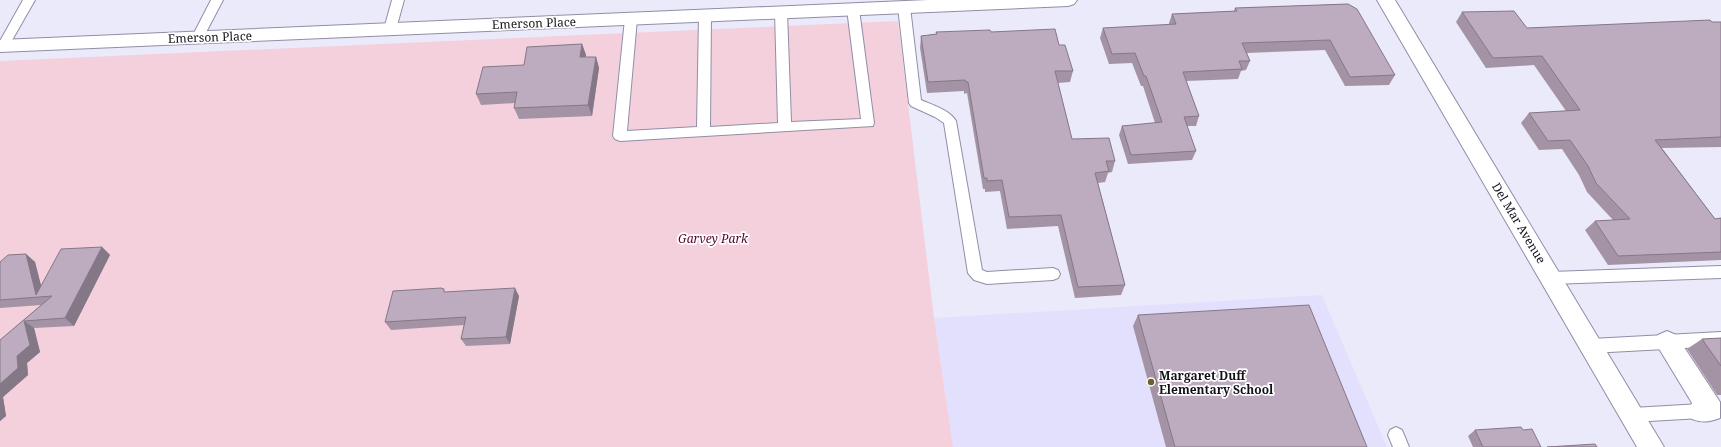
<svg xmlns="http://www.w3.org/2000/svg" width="1721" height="447" font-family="'Noto Serif',serif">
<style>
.built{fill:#e2e0fc}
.green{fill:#f4d0dc}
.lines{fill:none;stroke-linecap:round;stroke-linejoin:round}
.lane-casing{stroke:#908ea7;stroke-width:2}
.street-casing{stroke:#908ea7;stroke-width:2}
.secondary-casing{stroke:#908ea7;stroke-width:2}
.lane{fill:#fff;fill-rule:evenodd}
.street{fill:#fff;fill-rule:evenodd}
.secondary{fill:#fff;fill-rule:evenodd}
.wall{fill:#a393a5}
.shaded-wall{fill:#847886}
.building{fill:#bdabc0;stroke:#847886}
.poi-dot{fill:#6c612d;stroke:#fff;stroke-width:1.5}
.labels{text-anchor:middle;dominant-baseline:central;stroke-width:3.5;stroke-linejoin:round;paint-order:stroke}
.street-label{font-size:12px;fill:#12111a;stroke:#fff}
.park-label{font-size:12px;font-style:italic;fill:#54052e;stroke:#fff}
.poi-label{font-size:12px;font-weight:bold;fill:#12111a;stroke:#fff;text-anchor:start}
</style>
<rect width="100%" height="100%" fill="#ebeafa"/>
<!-- built -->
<path class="built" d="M 1322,295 L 1387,447 L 953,447 L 934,318 Z"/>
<!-- green -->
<path class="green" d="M 898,21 L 934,318 L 953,447 L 0,447 L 0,61 Z"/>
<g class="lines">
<defs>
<path id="lane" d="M 23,0 L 35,0 L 7,49 L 0,49 L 0,41 Z
M 211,0 L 223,0 L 202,40 L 194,40 L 192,37 Z
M 392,0 L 404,0 L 396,29 L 394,32 L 386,32 L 384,29 Z
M 904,3 L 908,4 L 910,7 L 921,100 C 932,105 950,110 956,121 L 982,270 L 987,272 L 1053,268 L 1058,270 L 1060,274 L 1058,278 L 1053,280 L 987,284 L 974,280 L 968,273 L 944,123 L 935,117 L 911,106 L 909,103 L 898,7 L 900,4 Z
M 853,5 L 857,6 L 859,9 L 874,123 L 873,126 L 620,141 L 615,139 L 613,136 L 625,19 L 627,16 L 635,16 L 637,19 L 627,131 L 697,127 L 699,16 L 701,13 L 709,13 L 711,16 L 710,127 L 778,123 L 775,12 L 777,9 L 785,9 L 787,12 L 791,122 L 861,119 L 847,9 L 849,6 Z
M 1721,266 L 1721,278 L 1551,284 L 1546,282 L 1544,278 L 1546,274 L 1551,272 Z
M 1721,332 L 1721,346 L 1591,353 L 1586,351 L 1583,346 L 1586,341 L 1591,339 Z
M 1701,404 L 1707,406 L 1709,411 L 1707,416 L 1701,418 L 1632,422 L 1626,420 L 1624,415 L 1626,410 L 1632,408 Z
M 1396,427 L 1402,430 L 1409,447 L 1393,447 L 1388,435 L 1390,430 Z"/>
<path id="street" d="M 1667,331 L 1676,335 L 1720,402 L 1720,418 C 1709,422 1703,423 1692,419 L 1688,411 L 1692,403 L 1655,342 L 1658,335 Z"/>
<path id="secondary" d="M 928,0 L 1077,0 L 1074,4 L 1068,6 L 0,52 L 0,40 Z
M 1377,0 L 1395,0 L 1664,447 L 1637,447 Z"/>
</defs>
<!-- lane casing -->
<use href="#lane" class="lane-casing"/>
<!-- street casing -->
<use href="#street" class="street-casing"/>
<!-- secondary casing -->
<use href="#secondary" class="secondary-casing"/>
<!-- lane -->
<use href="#lane" class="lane"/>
<!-- street -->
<use href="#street" class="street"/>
<!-- secondary -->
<use href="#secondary" class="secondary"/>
</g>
<!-- wall -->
<path class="wall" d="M 1348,4 L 1395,75 L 1389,85 L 1345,86 L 1325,50 L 1247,53 L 1250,61 L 1246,70 L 1241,71 L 1238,79 L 1186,81 L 1199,116 L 1196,126 L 1187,126 L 1196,151 L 1192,160 L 1128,164 L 1119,135 L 1122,126 L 1155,123 L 1143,86 L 1141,86 L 1132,63 L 1109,64 L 1100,38 L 1103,28 L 1169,25 L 1169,23 L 1172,14 L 1234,11 L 1235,8 Z
M 1462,12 L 1527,28 L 1721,22 L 1721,147 L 1662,148 L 1715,219 L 1721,218 L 1721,260 L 1608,265 L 1585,230 L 1595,221 L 1613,220 L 1587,192 L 1579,175 L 1562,149 L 1539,150 L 1521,123 L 1529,113 L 1566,111 L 1534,65 L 1486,68 L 1456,22 Z
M 936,32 L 991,32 L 1059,45 L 1073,71 L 1070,82 L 1058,83 L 1072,139 L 1115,161 L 1112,172 L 1108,173 L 1105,182 L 1098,183 L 1125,285 L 1121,295 L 1075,298 L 1058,226 L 1007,229 L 1000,191 L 985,192 L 985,189 L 983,189 L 967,93 L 964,94 L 964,91 L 927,93 L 920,48 L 921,36 L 936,34 Z
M 582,44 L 586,55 L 585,57 L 596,57 L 599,68 L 592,116 L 519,119 L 514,108 L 515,103 L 481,105 L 476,94 L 524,65 Z
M 102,247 L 110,255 L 74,326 L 34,328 L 40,352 L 27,363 L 28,375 L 3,397 L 6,416 L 0,421 L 0,340 L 41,305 L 0,308 L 0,262 L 26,254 L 35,262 L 41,286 Z
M 446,292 L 519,296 L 510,344 L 466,346 L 461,339 L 464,325 L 391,330 L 385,322 Z
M 1138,315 L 1367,447 L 1166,447 L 1133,326 Z
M 1721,338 L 1721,395 L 1717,395 L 1687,349 L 1702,339 Z
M 1475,430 L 1523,430 L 1541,447 L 1473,447 L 1468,436 Z"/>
<!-- shaded-wall -->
<path class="shaded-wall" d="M 582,44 L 586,55 L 583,68 L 580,57 Z
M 596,57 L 599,68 L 592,116 L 588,105 Z
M 102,247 L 110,255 L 74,326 L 65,318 Z
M 26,254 L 35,262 L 44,297 L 36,295 Z
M 515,288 L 519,296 L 510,344 L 506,337 Z
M 24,321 L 34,328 L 40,352 L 27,363 L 28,375 L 3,397 L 6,416 L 0,421 L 0,384 L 17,356 Z"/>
<!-- building -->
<path class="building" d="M 1348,4 L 1357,9 L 1395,75 L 1350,77 L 1330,40 L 1242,43 L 1250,61 L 1239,61 L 1242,69 L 1183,72 L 1199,116 L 1184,117 L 1196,151 L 1131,155 L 1122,126 L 1162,122 L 1146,76 L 1144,76 L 1135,53 L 1112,54 L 1103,28 L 1176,24 L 1172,14 L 1237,11 L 1235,8 Z
M 1514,11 L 1527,28 L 1710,20 L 1712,22 L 1721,22 L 1721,137 L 1655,140 L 1715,219 L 1721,218 L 1721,252 L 1618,256 L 1595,221 L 1630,219 L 1596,183 L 1588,166 L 1570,140 L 1548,141 L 1529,113 L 1580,110 L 1542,56 L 1493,58 L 1462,12 Z
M 1055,29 L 1059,45 L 1065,45 L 1073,71 L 1055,71 L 1072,139 L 1109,138 L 1115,161 L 1106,161 L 1109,171 L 1095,173 L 1125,285 L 1078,287 L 1061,215 L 1009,217 L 1002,180 L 987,181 L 987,178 L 984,178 L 968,82 L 966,82 L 965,80 L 928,82 L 921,36 L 937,34 L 936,32 L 990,30 L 991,32 Z
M 582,44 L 580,57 L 596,57 L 588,105 L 514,108 L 517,92 L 476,94 L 483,67 L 524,65 L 527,47 Z
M 102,247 L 65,318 L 24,321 L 30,345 L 17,356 L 18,368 L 0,384 L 0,340 L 52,296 L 0,300 L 0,262 L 8,255 L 26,254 L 36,295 L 61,249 Z
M 441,288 L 444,289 L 444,292 L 515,288 L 506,337 L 461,339 L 466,317 L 385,322 L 393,291 Z
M 1309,305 L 1367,447 L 1175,447 L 1138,315 Z
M 1721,338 L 1721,366 L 1702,339 Z
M 1521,427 L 1523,430 L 1532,429 L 1541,447 L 1483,447 L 1475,430 Z
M 1595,444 L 1597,447 L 1547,447 Z"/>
<!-- markers -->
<circle class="poi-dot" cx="1151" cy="382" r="4"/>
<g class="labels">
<!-- street labels -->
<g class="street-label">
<text transform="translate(534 23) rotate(-2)">Emerson Place</text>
<text transform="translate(210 37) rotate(-2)">Emerson Place</text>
<text transform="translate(1519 223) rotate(59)">Del Mar Avenue</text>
</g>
<!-- park labels -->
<g class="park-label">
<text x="713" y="238">Garvey Park</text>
</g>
<!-- poi labels -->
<g class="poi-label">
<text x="1159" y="375">Margaret Duff<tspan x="1159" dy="14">Elementary School</tspan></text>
</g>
</g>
</svg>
